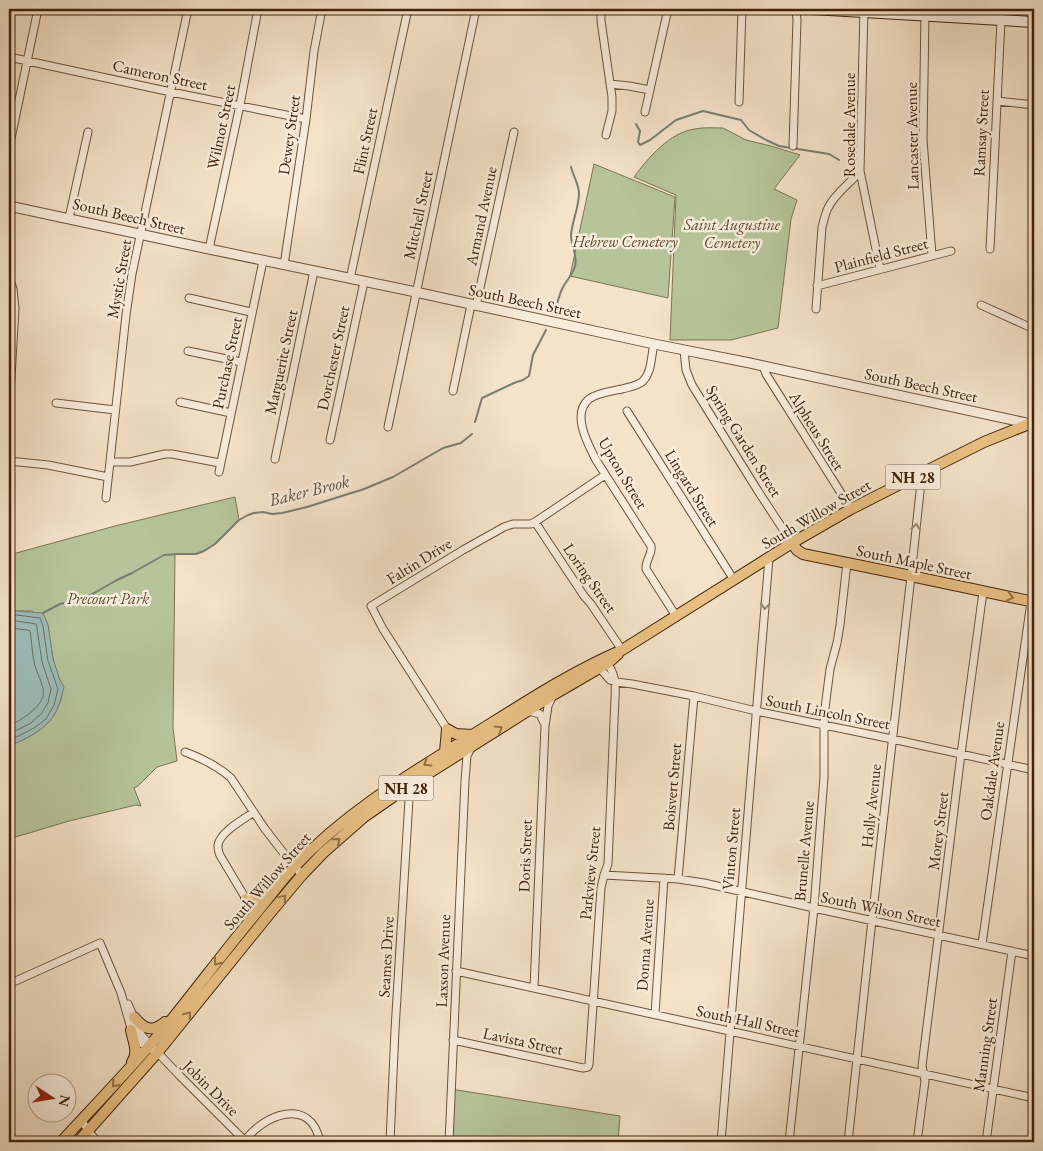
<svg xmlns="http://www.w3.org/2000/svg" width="1043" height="1151" font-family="'EB Garamond',serif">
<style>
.green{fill:#b6c49a;stroke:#7c7451}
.water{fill:#9cbdb9;stroke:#787f72}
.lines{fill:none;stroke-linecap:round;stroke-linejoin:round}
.shore{stroke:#6e7060;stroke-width:1}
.stream{stroke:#787f72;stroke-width:2}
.minor-casing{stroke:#6e5338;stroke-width:9}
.tertiary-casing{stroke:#6e5338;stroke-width:11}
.secondary-casing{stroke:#412308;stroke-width:12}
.primary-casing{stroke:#412308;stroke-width:12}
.minor{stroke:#f8ecdc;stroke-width:7}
.tertiary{stroke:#f8ecdc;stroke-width:9}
.secondary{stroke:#f8ecdc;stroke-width:10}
.primary{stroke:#eac184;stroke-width:10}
.oneway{stroke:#9c8872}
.oneway2{stroke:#967246}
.labels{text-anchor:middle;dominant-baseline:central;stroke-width:5;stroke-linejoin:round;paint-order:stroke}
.shield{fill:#f8ecdc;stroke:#785f48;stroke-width:1}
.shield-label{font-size:15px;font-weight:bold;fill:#412308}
.street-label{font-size:16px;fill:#412308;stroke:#f8ecdc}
.park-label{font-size:16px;font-style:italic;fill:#5e4b2c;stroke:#f8ecdc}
.water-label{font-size:18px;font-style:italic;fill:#5c513d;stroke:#f8ecdc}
</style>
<rect width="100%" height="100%" fill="#f4e2c9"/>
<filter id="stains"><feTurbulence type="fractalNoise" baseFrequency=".004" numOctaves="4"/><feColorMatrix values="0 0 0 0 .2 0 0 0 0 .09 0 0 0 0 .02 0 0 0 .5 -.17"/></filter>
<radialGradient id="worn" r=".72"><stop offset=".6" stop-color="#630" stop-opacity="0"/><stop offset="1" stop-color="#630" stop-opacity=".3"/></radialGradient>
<!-- green -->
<path class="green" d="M 723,128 L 746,140 L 771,146 L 800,155 L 774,189 L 797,200 L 791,219 L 778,328 L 731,340 L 670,340 L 676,195 L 634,177 C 648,158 670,132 695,129 C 704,127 714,128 723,128 Z
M 594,164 L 675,197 L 668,298 L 570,276 Z
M 235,497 L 239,520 C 228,531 211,552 195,554 C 188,555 182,553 175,554 L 173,728 L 177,761 L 157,767 L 138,786 L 134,788 L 141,806 L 136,805 L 69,821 L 9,839 L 9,746 C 28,738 50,728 58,707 C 61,701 62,694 63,687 C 53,668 51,647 48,625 L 32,611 L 16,611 L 9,609 L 9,555 L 115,526 Z
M 451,1089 L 620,1116 L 618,1142 L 449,1142 Z"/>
<!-- water -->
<path class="water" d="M 9,609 L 16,611 L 43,613 L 48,625 L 53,659 L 60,680 L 64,687 C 62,694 61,701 58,707 C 50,728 28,738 9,746 Z"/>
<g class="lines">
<!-- shore -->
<path class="shore" d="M 9,614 L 40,618 L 43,626 L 48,661 L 58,689 L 54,705 L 46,719 L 34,728 L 9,741
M 9,620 L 36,624 L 37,628 L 42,662 L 51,689 L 48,703 L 41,714 L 31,723 L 9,734
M 9,628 L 28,630 L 30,631 C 32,642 32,655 35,666 C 37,673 41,680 43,688 C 47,706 22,719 9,726"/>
<!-- stream -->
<path class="stream" d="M 636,124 L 640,131 L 638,142 L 640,145 L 650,140 L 676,120 L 703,111 L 741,120 L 749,130 L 766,140 L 779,146 L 829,154 L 839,160
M 555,313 C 557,303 559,295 563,287 C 567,280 573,274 575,266 C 578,256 571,246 571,235 C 572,221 579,208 579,193 C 579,185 573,175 571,167
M 475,422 L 482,398 L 514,383 L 523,380 L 529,376 L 533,355 L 546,330
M 43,613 L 60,604 L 83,599 L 96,592 L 115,581 L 132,573 L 164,555 L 178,554 L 196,554 L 204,551 L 215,544 L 239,520 L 248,515 L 254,513 L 263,512 L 272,514 L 282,513 L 307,507 L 364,489 L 393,477 L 443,448 L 461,443 L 472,434"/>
<defs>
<path id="minor" d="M 601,9 L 601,21 L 612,97 L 612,111 L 606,135
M 864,9 L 860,171 L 880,269
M 925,15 L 923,140 L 932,255
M 998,19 L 998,9
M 9,57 L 171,92 L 306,119
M 610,84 L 629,86 L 650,90
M 997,101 L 1034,105
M 739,102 L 742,9
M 645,112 L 668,9
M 793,146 L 797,20 L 796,9
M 9,148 L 38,9
M 69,218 L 88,132
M 209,249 L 240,105 L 258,9
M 990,249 L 1001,20
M 284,265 L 306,119 L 314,51 L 322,9
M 9,277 L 13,289 L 15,308 L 9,413
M 350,279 L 408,9
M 817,286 L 951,251
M 189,298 L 251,312
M 981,305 L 1034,329
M 476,306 L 514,132
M 816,309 L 822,227 C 824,220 825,214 828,208 C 835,193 850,184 860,171
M 654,344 C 651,356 652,372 643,381 C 638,386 629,387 622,389 C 612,391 597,393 589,399 C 571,414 588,444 596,460 L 651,546 C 653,554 645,560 646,569 L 676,616
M 684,350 L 686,370 L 692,385 L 758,491 L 792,543
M 188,351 L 241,362
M 763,366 L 766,374 L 851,509
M 453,391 L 471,305
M 180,402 L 231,413
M 56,403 L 115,410
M 627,411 L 734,580
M 388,427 L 476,9
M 330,440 L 364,282
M 275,459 L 314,271
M 9,461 L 48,465 L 108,477
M 110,462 L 130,462 L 165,454 L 172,454 L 220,463
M 219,472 L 263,261
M 106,498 L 126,315 L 132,274 L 188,9
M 535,522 L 584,596 L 591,604 L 622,650
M 598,666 L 610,680 L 616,682 L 632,684 L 694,696 L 756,711 L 892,739 L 1034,770
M 528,711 L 540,714 L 544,723
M 447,729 L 383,629 L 371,606 L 463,550 L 504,527 L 513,524 L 531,524 L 535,522 L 605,475
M 185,752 C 201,758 218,766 231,778 L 265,829 L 289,860 L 302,875
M 604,875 L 678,879 L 704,883 L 814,908 L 1034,956
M 678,879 L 694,696
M 246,899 L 221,857 C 219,854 218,850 218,845 C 220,832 244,819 254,812
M 982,944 L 1031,602
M 456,971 L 1034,1098
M 9,984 L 100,943 L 121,993 L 132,1032 L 138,1041 L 150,1049
M 534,988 L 545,726 L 548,706 L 553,695
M 128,1004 L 142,1036 L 179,1075 L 245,1141
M 655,1014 L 664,878
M 453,1040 L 583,1068 L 588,1067 L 589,1064 L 601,888 L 604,875 L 608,864 L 615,698 C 616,682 615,673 605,660
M 82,1121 L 89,1132 L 98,1142
M 244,1142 C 263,1114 311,1096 320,1142
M 390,1142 L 395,1030 L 410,783
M 449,1142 L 465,781 L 467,756 L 472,746
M 721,1142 L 769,558
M 789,1142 L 814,908 L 824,777 L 824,725 L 825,708 L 830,669 L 837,643 L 840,625 L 847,563
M 848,1142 L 872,920 L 911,576 L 922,473
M 917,1142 L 925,1081 L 922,1066 L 961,754 L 983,592
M 986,1142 L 1012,951"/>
<path id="tertiary" d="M 9,206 L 209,249 L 411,291 L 654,344 L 750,363 L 1031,424"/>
<path id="secondary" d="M 812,9 L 1034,22"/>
<path id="primary" d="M 792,543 L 797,550 L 803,554 L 911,576 L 1034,602
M 445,752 L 447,729 L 456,734 L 472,735
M 246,899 L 261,904 L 267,900
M 134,1017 C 144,1029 152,1033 165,1022
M 131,1030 C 133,1041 139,1052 132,1062
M 61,1142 C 97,1103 134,1065 168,1024 C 198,987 227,948 258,911 C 270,896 281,881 294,867 C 341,817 400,780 458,744 C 512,711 564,675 622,650 L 792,543 L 851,509 L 922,473 L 984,442 L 1034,422
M 78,1142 L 157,1053 L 271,912 L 302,875 L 323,853 L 364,817 L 410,785 L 553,695 L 608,663 L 618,654"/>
</defs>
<!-- minor casing -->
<use href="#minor" class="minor-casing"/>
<!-- tertiary casing -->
<use href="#tertiary" class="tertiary-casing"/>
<!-- secondary casing -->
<use href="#secondary" class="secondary-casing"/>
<!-- primary casing -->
<use href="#primary" class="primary-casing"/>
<!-- minor -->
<use href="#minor" class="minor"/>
<!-- tertiary -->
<use href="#tertiary" class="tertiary"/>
<!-- secondary -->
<use href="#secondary" class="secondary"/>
<!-- primary -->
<use href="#primary" class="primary"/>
</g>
<!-- one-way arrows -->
<defs><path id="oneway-chevron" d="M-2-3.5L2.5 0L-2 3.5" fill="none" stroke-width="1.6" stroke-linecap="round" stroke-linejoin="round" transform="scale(1.25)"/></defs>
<g class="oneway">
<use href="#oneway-chevron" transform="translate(916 527) rotate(-84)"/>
<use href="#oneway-chevron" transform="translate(765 606) rotate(95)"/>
</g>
<g class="oneway2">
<use href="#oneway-chevron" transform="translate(1010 597) rotate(12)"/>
<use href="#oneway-chevron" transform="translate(499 729) rotate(-32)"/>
<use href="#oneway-chevron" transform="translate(427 763) rotate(148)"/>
<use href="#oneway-chevron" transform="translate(337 841) rotate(-41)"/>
<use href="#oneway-chevron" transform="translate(283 898) rotate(-50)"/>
<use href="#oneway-chevron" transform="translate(217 962) rotate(128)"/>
<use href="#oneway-chevron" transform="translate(188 1015) rotate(-51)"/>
<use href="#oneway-chevron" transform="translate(115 1084) rotate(132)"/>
</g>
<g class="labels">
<!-- shield labels -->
<g class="shield">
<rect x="885.5" y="464.5" width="55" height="25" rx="4"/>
<rect x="378.5" y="775.5" width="55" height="25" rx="4"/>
</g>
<g class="shield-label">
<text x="913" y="477">NH 28</text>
<text x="406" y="788">NH 28</text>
</g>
<!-- street labels -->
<g class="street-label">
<text transform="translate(160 75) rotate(12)">Cameron Street</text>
<text transform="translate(849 125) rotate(-90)">Rosedale Avenue</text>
<text transform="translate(221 127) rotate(-78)">Wilmot Street</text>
<text transform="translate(981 133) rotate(-87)">Ramsay Street</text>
<text transform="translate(289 135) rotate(-82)">Dewey Street</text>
<text transform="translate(912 136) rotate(-91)">Lancaster Avenue</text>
<text transform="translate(365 141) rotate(-78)">Flint Street</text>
<text transform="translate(418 215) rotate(-78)">Mitchell Street</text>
<text transform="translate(129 216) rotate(13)">South Beech Street</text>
<text transform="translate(481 216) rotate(-78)">Armand Avenue</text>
<text transform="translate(881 255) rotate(-15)">Plainfield Street</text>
<text transform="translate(119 279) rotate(-80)">Mystic Street</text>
<text transform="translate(525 301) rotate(12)">South Beech Street</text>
<text transform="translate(333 358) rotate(-78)">Dorchester Street</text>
<text transform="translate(281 362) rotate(-78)">Marguerite Street</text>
<text transform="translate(227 363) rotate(-78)">Purchase Street</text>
<text transform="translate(921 385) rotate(12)">South Beech Street</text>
<text transform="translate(817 431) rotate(58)">Alpheus Street</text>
<text transform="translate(744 441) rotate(58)">Spring Garden Street</text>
<text transform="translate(623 473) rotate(59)">Upton Street</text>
<text transform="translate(692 488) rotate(58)">Lingard Street</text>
<text transform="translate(816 514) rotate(-30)">South Willow Street</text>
<text transform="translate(419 561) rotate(-32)">Faltin Drive</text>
<text transform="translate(914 562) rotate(12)">South Maple Street</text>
<text transform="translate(590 578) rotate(55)">Loring Street</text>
<text transform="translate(828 712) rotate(11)">South Lincoln Street</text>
<text transform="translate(992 771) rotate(-82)">Oakdale Avenue</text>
<text transform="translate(672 787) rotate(-85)">Boisvert Street</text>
<text transform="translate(871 806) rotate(-84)">Holly Avenue</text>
<text transform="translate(938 831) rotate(-83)">Morey Street</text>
<text transform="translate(731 849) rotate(-85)">Vinton Street</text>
<text transform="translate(804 851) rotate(-85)">Brunelle Avenue</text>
<text transform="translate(525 856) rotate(-88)">Doris Street</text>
<text transform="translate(590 873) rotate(-84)">Parkview Street</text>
<text transform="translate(267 881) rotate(-49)">South Willow Street</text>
<text transform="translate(881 909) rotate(12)">South Wilson Street</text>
<text transform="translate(645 945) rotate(-86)">Donna Avenue</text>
<text transform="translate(386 957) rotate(-87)">Seames Drive</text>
<text transform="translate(443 961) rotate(-88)">Laxson Avenue</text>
<text transform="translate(748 1021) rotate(12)">South Hall Street</text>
<text transform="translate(523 1041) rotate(12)">Lavista Street</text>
<text transform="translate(985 1045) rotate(-82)">Manning Street</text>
<text transform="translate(211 1088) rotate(45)">Jobin Drive</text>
</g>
<!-- park labels -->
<g class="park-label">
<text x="732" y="224">Saint Augustine<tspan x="732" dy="18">Cemetery</tspan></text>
<text x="625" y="241">Hebrew Cemetery</text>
<text x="108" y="598">Precourt Park</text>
</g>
<!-- water labels -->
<g class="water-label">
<text transform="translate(309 490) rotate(-14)">Baker Brook</text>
</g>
</g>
<!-- margin -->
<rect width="1043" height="1151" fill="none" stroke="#f4e2c9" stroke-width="30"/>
<rect x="10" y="10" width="1023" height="1131" fill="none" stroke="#412308" stroke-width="2.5"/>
<rect x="15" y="15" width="1013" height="1121" fill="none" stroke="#412308"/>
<!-- north arrow -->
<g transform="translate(52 1098) rotate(102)"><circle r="24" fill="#f8ecdc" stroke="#af9c87"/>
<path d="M0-4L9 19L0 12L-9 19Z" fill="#8f2418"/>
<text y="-8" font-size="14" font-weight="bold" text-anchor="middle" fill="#412308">N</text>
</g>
<rect width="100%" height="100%" filter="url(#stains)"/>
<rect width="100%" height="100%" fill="url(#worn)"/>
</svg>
